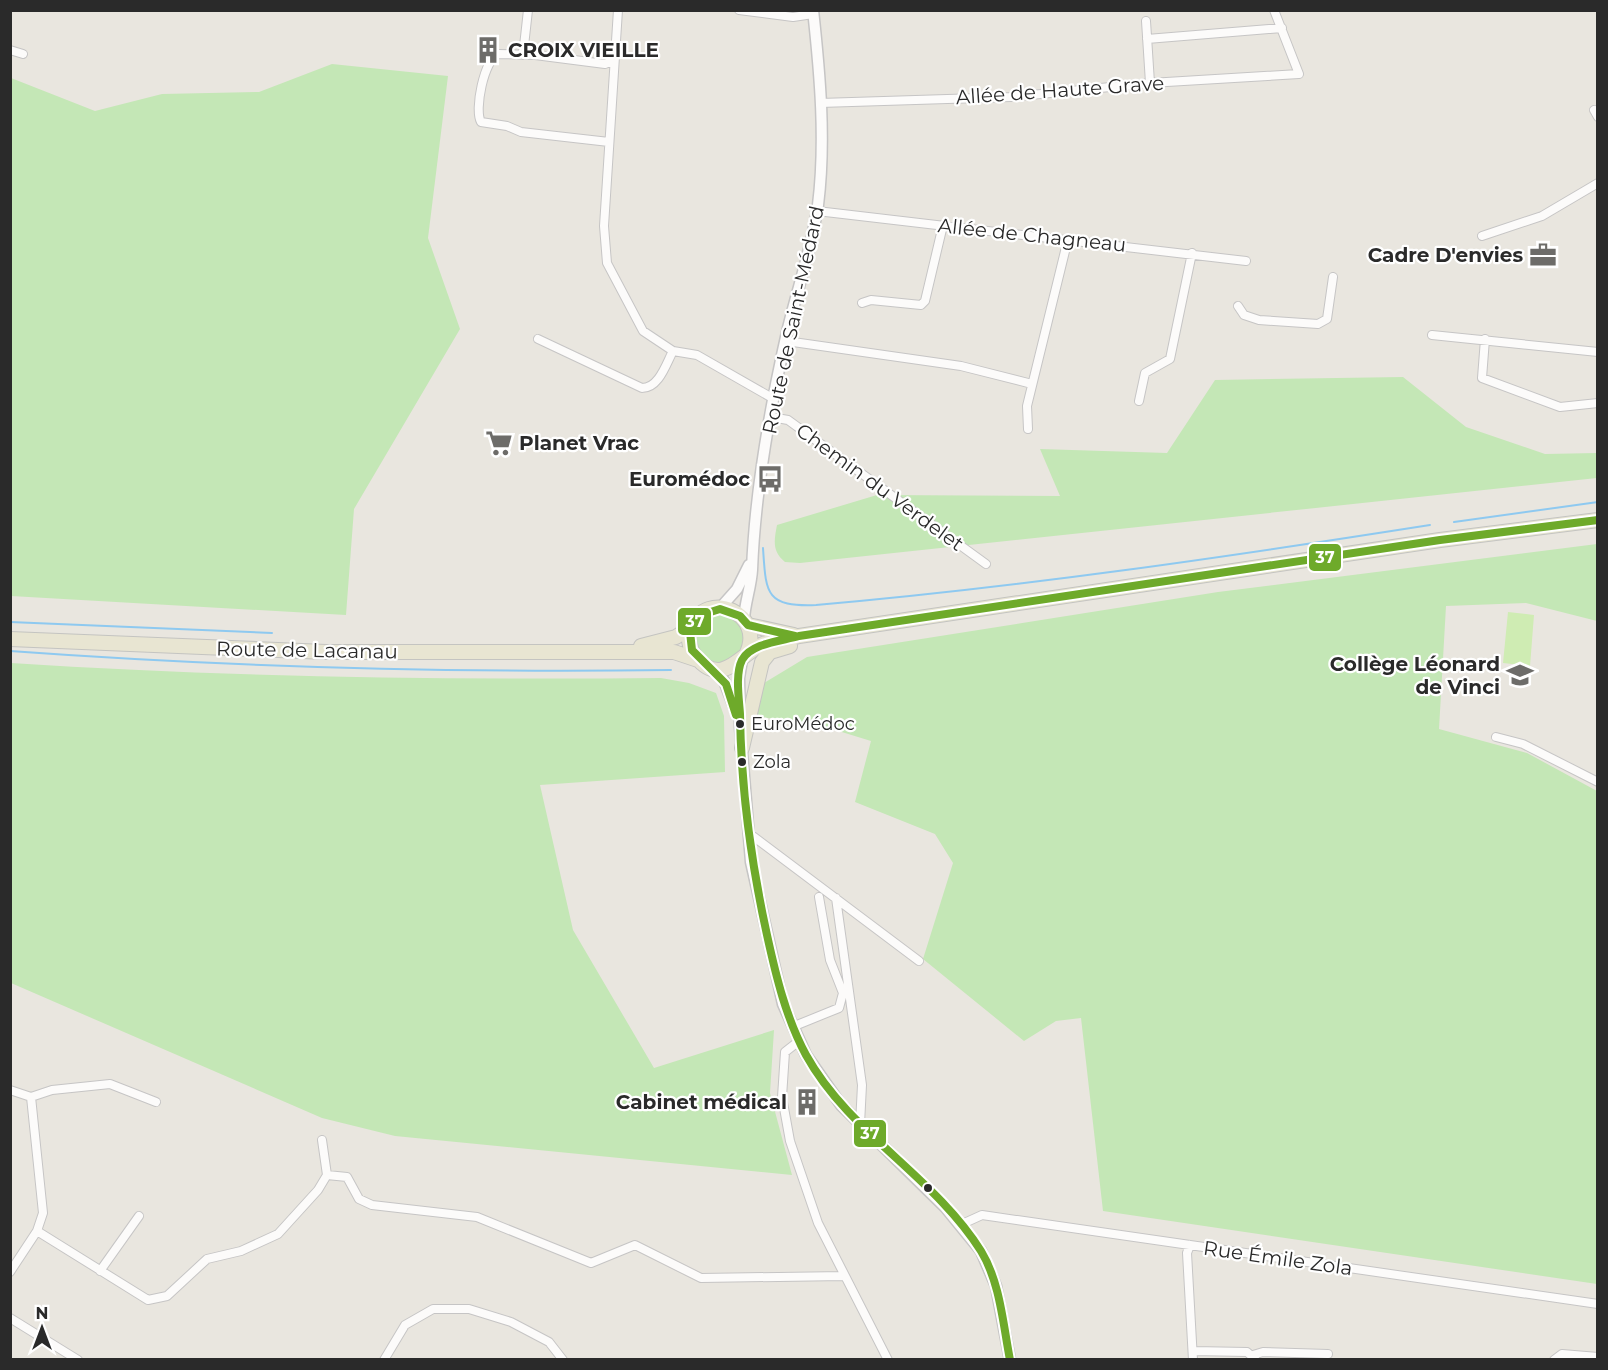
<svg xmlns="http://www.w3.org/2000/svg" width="1608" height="1370" font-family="Montserrat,sans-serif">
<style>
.green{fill:#c4e7b6}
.pitch{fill:#cfecb3}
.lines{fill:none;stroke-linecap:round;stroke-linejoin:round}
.stream{stroke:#8ec9f0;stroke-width:2}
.minor-casing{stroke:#c6c5c5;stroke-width:10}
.tertiary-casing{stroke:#c6c5c5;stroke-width:13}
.primary-casing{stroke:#c4c4c1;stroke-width:16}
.minor{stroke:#fcfbfa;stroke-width:8}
.tertiary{stroke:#fcfbfa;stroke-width:10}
.primary{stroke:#e8e5d2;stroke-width:14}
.bus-1-casing{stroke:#fff;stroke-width:12}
.bus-1{stroke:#6eaa2a;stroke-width:8}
.bus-dot{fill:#2a2a2a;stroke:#fff;stroke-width:2}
.labels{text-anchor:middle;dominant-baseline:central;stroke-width:4.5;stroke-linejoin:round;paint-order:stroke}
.bus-label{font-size:18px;fill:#2a2a2a;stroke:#fff;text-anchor:start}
.poi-label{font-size:20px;font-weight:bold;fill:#2a2a2a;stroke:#fff;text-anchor:end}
.street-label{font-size:20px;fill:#2a2a2a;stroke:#fff}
.line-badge{stroke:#fff;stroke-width:2}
.badge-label{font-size:16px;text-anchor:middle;font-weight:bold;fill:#fff}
</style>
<rect width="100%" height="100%" fill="#e9e6df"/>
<!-- green -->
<path class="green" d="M 332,64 L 448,76 L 428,238 L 460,329 L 354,509 L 346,615 L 11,596 L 11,78 L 95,111 L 162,94 L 259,92 Z
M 1403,377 L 1466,427 L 1545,454 L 1597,453 L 1597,478 L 800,563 L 785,562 C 772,551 774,541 777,525 L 877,495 L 1060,496 L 1040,449 L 1167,453 L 1215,380 Z
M 1597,544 L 1597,621 L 1526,603 L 1446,606 L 1439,729 L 1527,753 L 1597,791 L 1597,1284 L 1103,1211 L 1081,1018 L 1056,1021 L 1024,1041 L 923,959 L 953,863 L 935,834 L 855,802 L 871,741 L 832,729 L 756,716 L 764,683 L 807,657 L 1218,592 Z
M694 639a25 25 0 1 1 50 0a25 25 0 1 1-50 0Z
M 11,663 C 227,677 444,680 661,678 L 689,683 L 716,693 L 724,716 L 725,772 L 540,785 L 573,930 L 654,1068 L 774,1030 L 770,1093 L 792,1175 L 395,1136 L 322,1118 L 11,983 Z"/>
<!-- pitch -->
<path class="pitch" d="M 1508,612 L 1534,615 L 1530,666 L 1503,663 Z"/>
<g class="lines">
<!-- stream -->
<path class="stream" d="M 1454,522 L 1598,502
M 763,548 C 766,593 765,607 816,605 C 1022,587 1226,557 1430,525
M 10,622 L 272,633
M 10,651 C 230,667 451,673 671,670"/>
<defs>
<path id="minor" d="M 618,10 L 604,226 L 607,263 L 643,331 L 673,351 L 697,355 L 774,399
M 739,10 L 793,17 L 813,14
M 1146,21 L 1150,83
M 1147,39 L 1282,28
M 10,50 L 23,54
M 523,55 L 528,10
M 820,103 L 1011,97 L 1150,83 L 1299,74 L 1274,10
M 1594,110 L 1598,117
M 609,142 L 521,132 L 507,126 L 481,122 C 474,110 484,60 498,54 L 535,55 L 605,64 L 614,60
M 817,211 L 1246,261
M 1482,236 L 1542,216 L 1598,183
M 862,303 L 871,300 L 921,305 L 925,301 L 943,225
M 1238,306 L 1244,315 L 1259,320 L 1318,324 L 1327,319 L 1333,277
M 1432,335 L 1598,352
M 538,339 L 642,388 C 659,388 666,364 673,351
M 1485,339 L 1482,378 L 1560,407 L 1598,403
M 786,341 L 961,366 L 1032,384
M 1139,401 L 1145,373 L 1170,359 L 1192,253
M 771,417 L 788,420 L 986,564
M 1028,429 L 1027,406 L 1068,239
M 1496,737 L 1523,744 L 1598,782
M 749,836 L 754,837 L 919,961
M 836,898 L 862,1085 L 860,1124
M 792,1027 L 839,1008 L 843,993 L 830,960 L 819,897
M 799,1041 L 785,1052 L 782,1097 L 790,1141 L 818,1223 L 888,1360
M 10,1090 L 31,1097 L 43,1213 L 37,1231 L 10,1272
M 31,1097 L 52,1090 L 110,1084 L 156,1102
M 322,1140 L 327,1175 L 347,1177 L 359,1199 L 372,1205 L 477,1217 L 591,1263 L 635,1245 L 701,1278 L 844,1276
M 960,1225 L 982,1215 L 1598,1304
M 37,1231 L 148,1300 L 167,1296 L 207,1259 L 241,1251 L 278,1234 L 318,1190 L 327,1175
M 1190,1245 L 1187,1253 L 1193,1360
M 100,1271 L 139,1216
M 10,1318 L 78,1360
M 1193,1351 L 1247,1352 L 1255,1359
M 1253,1355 L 1263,1352 L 1328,1354
M 384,1360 L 405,1325 L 433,1309 L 469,1309 L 511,1322 L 549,1342 L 563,1360
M 1554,1360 L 1562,1354 L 1598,1357"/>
<path id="tertiary" d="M 721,607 L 737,589 L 749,565
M 744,619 C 745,602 751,587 752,570 C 755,490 770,407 788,328 C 798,287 812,247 818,205 C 826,141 820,74 813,10
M 742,660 L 739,678 L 740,727 L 751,862 L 783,1004 L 806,1055 L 841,1105 L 945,1207 L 981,1251 L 996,1286 L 1010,1360
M 713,668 L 724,681 L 736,712"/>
<path id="primary" d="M 748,625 L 794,635
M 10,639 L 326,652 L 674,652 L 698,660
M 641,646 L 676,637 L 692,626
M 746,655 C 767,613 706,588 691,627 C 687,637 689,649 696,657 C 722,689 741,653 763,644 C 774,640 787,639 799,636 L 1440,540 L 1598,520
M 742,748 L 762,662 L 770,652 L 790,646"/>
</defs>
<!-- minor casing -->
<use href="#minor" class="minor-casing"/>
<!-- tertiary casing -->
<use href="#tertiary" class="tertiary-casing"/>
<!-- primary casing -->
<use href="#primary" class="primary-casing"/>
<!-- minor -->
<use href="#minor" class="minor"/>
<!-- tertiary -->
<use href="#tertiary" class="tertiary"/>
<!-- primary -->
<use href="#primary" class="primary"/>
<defs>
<path id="bus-1" d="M 736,715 L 726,684 L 692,650 L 690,632 L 694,622 L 701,615 L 720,609 L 740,616 L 748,625 L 795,636
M 1010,1360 C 1003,1324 1000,1282 981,1251 C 934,1176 849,1133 806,1055 C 786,1018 776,976 767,935 C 751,862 741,789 740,714 C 739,699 735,674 742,660 C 751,643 782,641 799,636 L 1440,540 L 1598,520"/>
</defs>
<!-- bus-1 casing -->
<use href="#bus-1" class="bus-1-casing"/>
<!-- bus-1 -->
<use href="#bus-1" class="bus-1"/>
</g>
<!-- icons -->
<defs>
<symbol id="building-bare" viewBox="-9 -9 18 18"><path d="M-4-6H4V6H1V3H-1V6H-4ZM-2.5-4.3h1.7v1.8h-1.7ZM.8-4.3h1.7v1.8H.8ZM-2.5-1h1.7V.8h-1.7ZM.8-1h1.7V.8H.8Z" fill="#6d6c69" stroke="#fff" stroke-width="2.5" paint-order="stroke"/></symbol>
<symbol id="office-bare" viewBox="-9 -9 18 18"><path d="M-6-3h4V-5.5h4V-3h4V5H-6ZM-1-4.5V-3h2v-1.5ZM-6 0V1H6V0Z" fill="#6d6c69" stroke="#fff" stroke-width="2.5" paint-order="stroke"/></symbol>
<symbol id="supermarket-bare" viewBox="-9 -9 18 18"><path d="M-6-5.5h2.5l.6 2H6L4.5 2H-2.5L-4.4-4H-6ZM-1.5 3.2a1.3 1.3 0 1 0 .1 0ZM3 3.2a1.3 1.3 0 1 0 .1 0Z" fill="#6d6c69" stroke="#fff" stroke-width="2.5" paint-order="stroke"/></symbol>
<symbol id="bus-bare" viewBox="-9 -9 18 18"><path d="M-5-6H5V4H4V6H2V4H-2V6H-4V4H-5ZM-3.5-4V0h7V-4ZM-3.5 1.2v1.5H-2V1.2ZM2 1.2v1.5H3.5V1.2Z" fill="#6d6c69" stroke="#fff" stroke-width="2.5" paint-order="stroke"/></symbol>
<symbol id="school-bare" viewBox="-9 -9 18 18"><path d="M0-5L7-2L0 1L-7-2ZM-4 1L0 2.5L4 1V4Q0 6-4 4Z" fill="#6d6c69" stroke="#fff" stroke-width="2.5" paint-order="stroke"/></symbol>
</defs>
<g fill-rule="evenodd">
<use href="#building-bare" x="469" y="31" width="38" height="38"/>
<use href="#office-bare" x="1524" y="236" width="38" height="38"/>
<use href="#supermarket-bare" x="480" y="424" width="38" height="38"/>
<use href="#bus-bare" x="751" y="460" width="38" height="38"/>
<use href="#school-bare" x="1501" y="656" width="38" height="38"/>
<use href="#building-bare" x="788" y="1083" width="38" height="38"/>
</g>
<!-- markers -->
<g class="bus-dot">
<circle cx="740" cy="724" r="5"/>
<circle cx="742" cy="762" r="5"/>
<circle cx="928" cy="1188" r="5"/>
</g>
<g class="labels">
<!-- bus labels -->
<g class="bus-label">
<text x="751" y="724">EuroMédoc</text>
<text x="753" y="762">Zola</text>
</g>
<!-- poi labels -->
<g class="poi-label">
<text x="508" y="50" text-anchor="start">CROIX VIEILLE</text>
<text x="1523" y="255">Cadre D'envies</text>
<text x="519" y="443" text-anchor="start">Planet Vrac</text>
<text x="750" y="479">Euromédoc</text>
<text x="1500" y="664">Collège Léonard<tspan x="1500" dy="23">de Vinci</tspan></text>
<text x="787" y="1102">Cabinet médical</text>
</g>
<!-- street labels -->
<g class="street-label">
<text transform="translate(1060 90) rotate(-4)">Allée de Haute Grave</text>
<text transform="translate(1032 235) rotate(6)">Allée de Chagneau</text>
<text transform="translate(793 320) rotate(-78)">Route de Saint-Médard</text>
<text transform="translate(880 487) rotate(36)">Chemin du Verdelet</text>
<text transform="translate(307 650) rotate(1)">Route de Lacanau</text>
<text transform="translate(1278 1258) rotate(8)">Rue Émile Zola</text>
</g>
</g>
<g class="line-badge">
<rect x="1308" y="543" width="34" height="29" rx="6" fill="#6eaa2a"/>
<rect x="677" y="607" width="35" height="29" rx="6" fill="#6eaa2a"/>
<rect x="853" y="1119" width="34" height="29" rx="6" fill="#6eaa2a"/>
</g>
<g class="badge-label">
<text x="1325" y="563">37</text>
<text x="695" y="627">37</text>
<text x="870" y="1139">37</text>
</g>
<!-- border -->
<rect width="1608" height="1370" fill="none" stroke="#2a2a2a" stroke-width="24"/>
<!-- north arrow -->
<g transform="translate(42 1328)" stroke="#ffffff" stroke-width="4.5" paint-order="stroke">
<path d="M0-4.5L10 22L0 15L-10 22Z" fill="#2a2a2a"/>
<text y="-9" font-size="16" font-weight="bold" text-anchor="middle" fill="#2a2a2a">N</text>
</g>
</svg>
